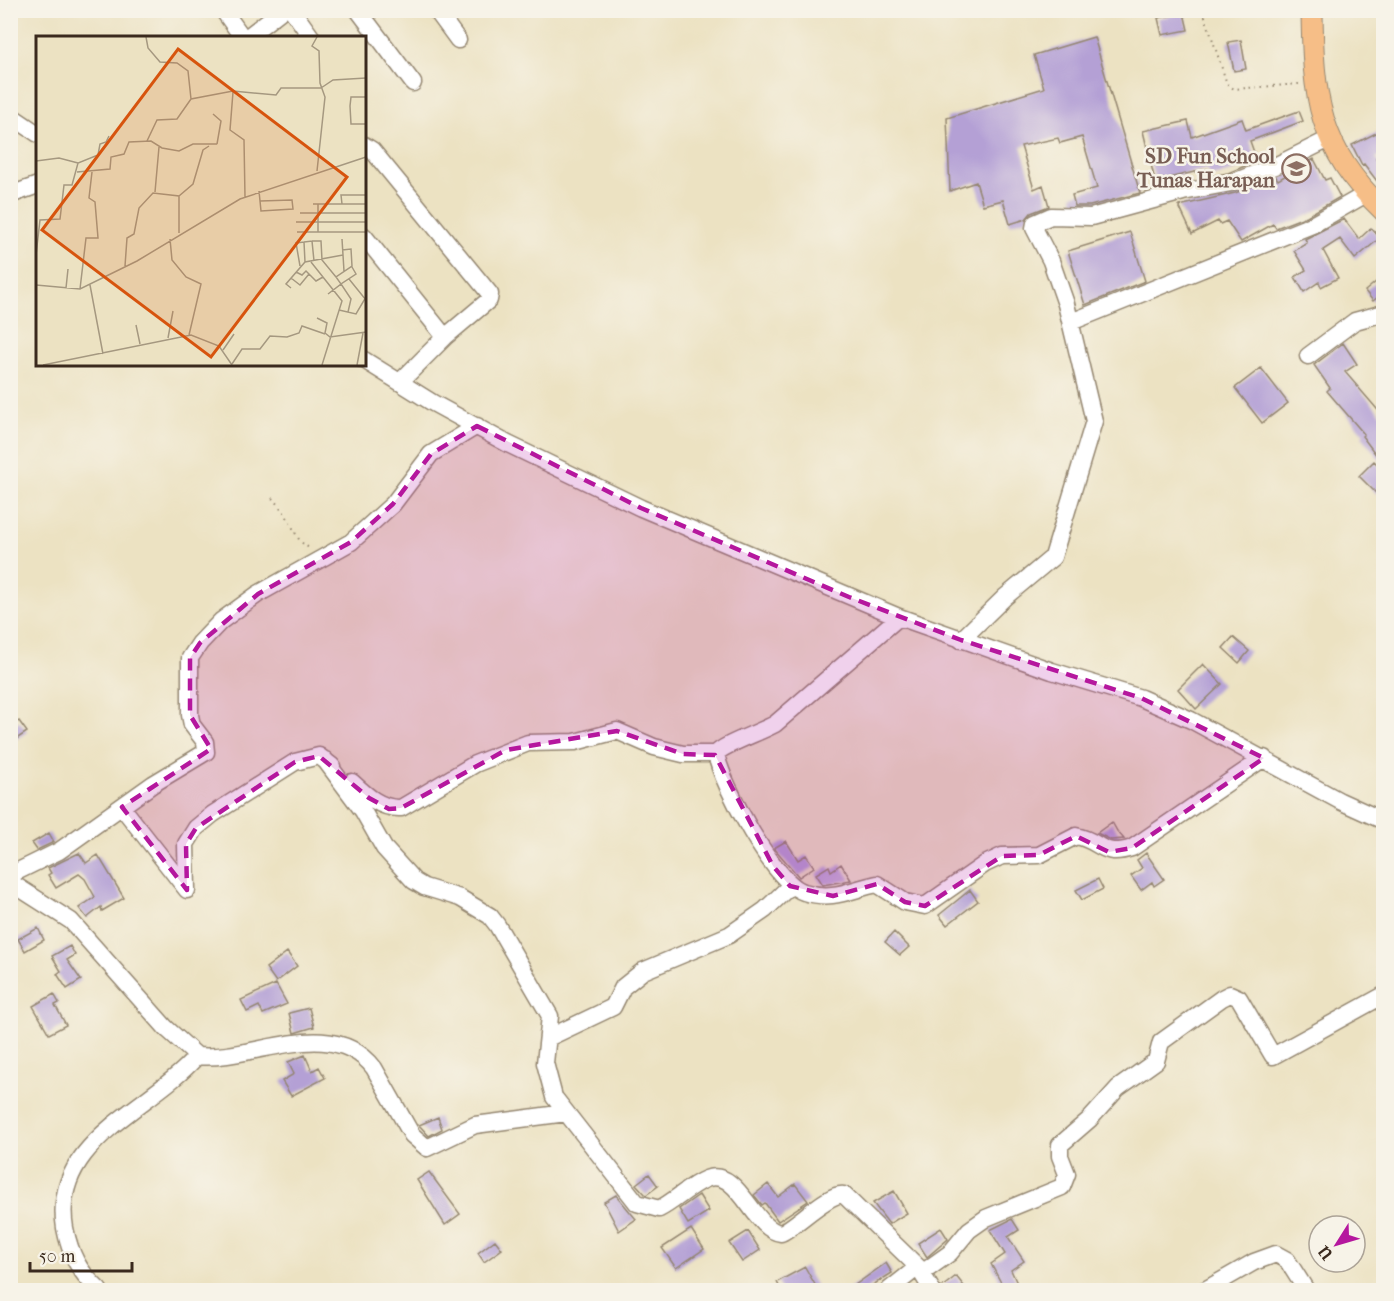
<svg xmlns="http://www.w3.org/2000/svg" width="1394" height="1301" font-family="'IM FELL French Canon',serif">
<style>
.building{fill:#b4a0d5}
.lines{fill:none;stroke-linecap:round;stroke-linejoin:round}
.minor-casing{stroke:#948670;stroke-width:19}
.major-casing{stroke:#948670;stroke-width:23}
.path{stroke:#948670;stroke-width:2;stroke-dasharray:1.5 4.5;stroke-linecap:butt}
.minor{stroke:#fff;stroke-width:16}
.major{stroke:#f6be87;stroke-width:21}
.marked{fill:#b5179e;fill-opacity:0.2;stroke:#b5179e;stroke-width:4.5;stroke-dasharray:12 8;stroke-linejoin:round}
.labels{text-anchor:middle;dominant-baseline:central;stroke-width:5;stroke-linejoin:round;paint-order:stroke}
.education-label{font-size:21px;font-weight:bold;fill:#785e54;stroke:#f7f3e8;text-anchor:end}
.inset-road{fill:none;stroke:#a59880;stroke-width:1.5}
.view{fill:#d7540e;fill-opacity:0.15;stroke:#d7540e;stroke-width:3}
.inset-edge{fill:none;stroke:#3b2a1e;stroke-width:3}
</style>
<rect width="100%" height="100%" fill="#f7f3e8"/>
<filter id="ink" filterUnits="userSpaceOnUse"><feTurbulence type="fractalNoise" baseFrequency=".0167" numOctaves="2"/><feDisplacementMap in="SourceGraphic" scale="12" xChannelSelector="R" yChannelSelector="G"/><feConvolveMatrix kernelMatrix="1 2 1 2 8 2 1 2 1" color-interpolation-filters="sRGB"/></filter>
<filter id="wash" filterUnits="userSpaceOnUse"><feTurbulence type="fractalNoise" baseFrequency=".008" numOctaves="4" result="noise"/><feDisplacementMap in="SourceGraphic" scale="24" xChannelSelector="R" yChannelSelector="G"/><feGaussianBlur stdDeviation="1.35" result="paint"/><feColorMatrix in="noise" values="0 0 0 0 0 0 0 0 0 0 0 0 0 0 0 0 0 1.4 0 .05"/><feComposite in="paint" operator="in"/></filter>
<g filter="url(#wash)">
<rect width="100%" height="100%" fill="#ece2c2"/>
<g id="blocks">
<!-- building -->
<path class="building" d="M 1184,13 L 1188,30 L 1162,35 L 1158,18 Z
M 1094,37 L 1140,193 L 1090,206 L 1075,206 L 1072,195 L 1097,188 L 1082,137 L 1060,143 L 1058,138 L 1021,146 L 1034,189 L 1043,185 L 1049,206 L 1031,213 L 1026,219 L 1010,224 L 1003,200 L 983,205 L 976,182 L 950,191 L 947,118 L 1044,88 L 1034,55 Z
M 1241,40 L 1246,69 L 1234,71 L 1228,42 Z
M 1299,111 L 1303,121 L 1250,141 L 1257,161 L 1228,173 L 1210,176 L 1207,169 L 1155,181 L 1143,131 L 1188,121 L 1192,137 L 1242,119 L 1246,130 Z
M 1378,132 L 1383,142 L 1383,154 L 1376,158 L 1383,168 L 1383,189 L 1364,164 L 1362,165 L 1352,145 Z
M 1314,159 L 1325,180 L 1330,178 L 1340,197 L 1307,216 L 1276,228 L 1273,224 L 1241,242 L 1227,221 L 1220,224 L 1218,221 L 1192,234 L 1179,206 L 1235,193 L 1276,177 L 1278,180 Z
M 1344,219 L 1359,239 L 1371,228 L 1380,238 L 1355,259 L 1340,239 L 1323,250 L 1338,278 L 1321,287 L 1319,282 L 1304,292 L 1295,277 L 1306,270 L 1294,251 L 1307,243 L 1305,239 Z
M 1130,232 L 1145,281 L 1085,305 L 1068,251 Z
M 1383,276 L 1383,293 L 1373,301 L 1365,291 Z
M 1343,343 L 1357,364 L 1345,372 L 1383,416 L 1383,464 L 1362,436 L 1364,434 L 1327,391 L 1330,388 L 1314,365 Z
M 1261,368 L 1288,403 L 1262,423 L 1235,388 Z
M 1374,461 L 1383,470 L 1383,488 L 1377,494 L 1359,476 Z
M 1233,637 L 1249,651 L 1239,663 L 1223,648 Z
M 1203,664 L 1222,684 L 1196,709 L 1178,689 Z
M 19,721 L 27,732 L 10,743 L 10,727 Z
M 1112,822 L 1117,831 L 1124,839 L 1111,840 L 1097,833 Z
M 49,833 L 54,842 L 37,850 L 32,843 Z
M 786,841 L 798,860 L 806,855 L 814,867 L 799,877 L 774,848 Z
M 79,853 L 86,863 L 98,855 L 124,898 L 102,911 L 101,907 L 87,918 L 79,908 L 95,897 L 85,879 L 79,874 L 56,888 L 48,875 L 51,873 L 48,868 Z
M 1146,853 L 1164,879 L 1154,886 L 1152,882 L 1141,890 L 1131,876 L 1142,868 L 1137,860 Z
M 841,864 L 851,880 L 823,885 L 816,874 L 829,866 L 831,871 Z
M 1098,879 L 1103,889 L 1082,900 L 1076,890 Z
M 970,890 L 978,901 L 947,925 L 939,915 Z
M 38,928 L 44,940 L 25,951 L 18,939 Z
M 894,932 L 909,947 L 900,955 L 885,942 Z
M 70,946 L 75,955 L 67,960 L 81,980 L 67,989 L 57,974 L 61,971 L 52,956 Z
M 287,952 L 297,966 L 276,982 L 266,968 Z
M 276,984 L 287,1004 L 263,1014 L 259,1006 L 247,1012 L 241,1000 Z
M 54,994 L 59,1003 L 55,1005 L 66,1025 L 49,1034 L 33,1006 Z
M 309,1008 L 314,1027 L 294,1033 L 289,1013 Z
M 305,1055 L 312,1071 L 319,1067 L 325,1078 L 291,1096 L 282,1081 L 294,1074 L 288,1062 Z
M 438,1117 L 442,1129 L 429,1136 L 419,1125 Z
M 429,1172 L 460,1214 L 445,1225 L 417,1180 Z
M 649,1174 L 658,1186 L 646,1195 L 636,1184 Z
M 768,1184 L 778,1197 L 795,1184 L 808,1201 L 778,1221 L 765,1203 L 762,1205 L 754,1195 Z
M 894,1191 L 907,1213 L 889,1224 L 873,1203 Z
M 616,1195 L 636,1219 L 619,1231 L 604,1202 Z
M 699,1195 L 709,1211 L 688,1224 L 679,1209 Z
M 1012,1219 L 1019,1230 L 1008,1237 L 1024,1261 L 1011,1270 L 1020,1290 L 1005,1290 L 991,1264 L 1005,1254 L 990,1230 Z
M 941,1228 L 948,1239 L 927,1257 L 918,1243 Z
M 691,1229 L 704,1249 L 676,1268 L 662,1248 Z
M 748,1231 L 760,1250 L 742,1262 L 729,1243 Z
M 495,1240 L 502,1249 L 484,1262 L 478,1253 Z
M 886,1263 L 892,1273 L 865,1290 L 848,1290 Z
M 805,1267 L 818,1290 L 781,1290 L 777,1282 Z
M 956,1276 L 967,1290 L 942,1290 L 942,1287 Z"/>
</g>
</g>
<g filter="url(#ink)">
<use href="#blocks" fill-opacity="0" stroke="#948670" stroke-width="1.5"/>
<g class="lines">
<defs>
<path id="minor" d="M 223,10 L 243,38
M 292,10 L 312,38
M 358,10 L 413,83
M 436,10 L 458,40
M 246,38 L 282,10
M 10,115 L 38,134
M 364,145 L 372,150 L 490,294 L 489,300 L 445,337 L 400,382
M 10,195 L 38,185
M 364,236 L 445,337
M 1071,322 L 1312,225 L 1366,194
M 1308,356 L 1355,321 L 1384,313
M 364,360 L 433,403 L 508,444 L 641,508 L 899,617 L 1052,671 L 1141,698 L 1191,720 L 1340,801 L 1384,821
M 899,617 L 775,724 C 761,732 722,745 716,754 C 722,785 775,884 804,892 C 834,901 849,890 877,884 L 905,902 L 925,906 L 985,864 L 1002,856 L 1039,855 L 1076,836 C 1102,841 1101,858 1132,848 L 1264,758
M 961,640 L 1005,597 L 1053,557 L 1094,421 L 1066,304 L 1051,261 L 1034,228 L 1035,223 L 1051,216 L 1091,217 L 1183,192 L 1231,183 L 1277,165 L 1329,139
M 325,760 L 363,811 L 384,848 L 414,881 L 424,887 L 460,898 L 490,916 L 497,925 L 550,1016 L 545,1063 L 554,1097 L 637,1203 L 659,1209 C 675,1201 689,1186 706,1179 C 739,1166 753,1230 781,1233 C 798,1225 829,1192 844,1195 L 918,1267 L 932,1290
M 352,782 C 367,796 381,809 401,808 L 475,764 L 528,743 L 575,742 L 617,731 L 654,747 L 683,754 L 716,754
M 122,807 L 187,890
M 10,875 L 59,851 L 153,784 L 206,752 L 205,742 L 192,725 L 190,715 L 190,658 L 200,643 L 221,621 L 258,594 L 351,542 L 393,504 L 431,454 L 477,426
M 10,882 L 71,921 L 166,1028 L 197,1056 C 252,1062 331,1013 374,1068 L 412,1135 L 427,1148 L 475,1125 L 566,1113
M 187,890 L 186,844 L 196,828 L 213,814 L 295,762 L 319,756 L 332,766
M 548,1038 L 613,1007 L 623,987 L 643,971 L 729,935 L 765,910 L 790,886
M 922,1273 L 950,1253 L 969,1230 L 986,1218 L 1062,1187 L 1067,1174 L 1060,1156 L 1060,1145 L 1090,1119 L 1118,1088 L 1156,1061 L 1161,1042 L 1222,998 L 1230,994 L 1239,998 L 1273,1056 L 1384,995
M 99,1290 C 79,1272 70,1254 65,1228 C 50,1141 150,1110 197,1056
M 889,1290 L 918,1267
M 1205,1290 L 1254,1262 L 1276,1254 L 1287,1260 L 1306,1290"/>
<path id="major" d="M 1312,10 C 1313,97 1318,148 1384,211"/>
</defs>
<!-- minor casing -->
<use href="#minor" class="minor-casing"/>
<!-- major casing -->
<use href="#major" class="major-casing"/>
<!-- path -->
<path class="path" d="M 1203,10 L 1227,84 L 1234,89 L 1299,84
M 272,498 C 277,504 283,510 287,517 C 295,529 296,542 310,548"/>
<!-- minor -->
<use href="#minor" class="minor"/>
<!-- major -->
<use href="#major" class="major"/>
</g>
</g>
<!-- marked area -->
<path class="marked" d="M 477,426 L 641,508 L 849,597 L 961,640 L 1141,698 L 1264,758 L 1132,848 L 1109,852 L 1076,836 L 1039,855 L 1002,856 L 925,906 L 905,902 L 877,884 L 833,896 L 790,886 L 773,866 L 715,755 L 683,754 L 617,731 L 506,750 L 401,808 L 389,809 L 369,798 L 319,756 L 295,762 L 196,828 L 186,844 L 187,890 L 122,807 L 211,749 L 190,715 L 190,658 L 200,643 L 258,594 L 351,542 L 393,504 L 431,454 Z"/>
<!-- icons -->
<defs>
<symbol id="school-ring" viewBox="-11 -11 22 22"><circle r="9.5" fill="#f7f3e8" stroke="#8d6e63" stroke-width="1.5"/><path d="M0-5L7-2L0 1L-7-2ZM-4 1L0 2.5L4 1V4Q0 6-4 4Z" fill="#8d6e63"/></symbol>
</defs>
<g fill-rule="evenodd">
<use href="#school-ring" x="1280" y="152" width="33" height="33"/>
</g>
<g class="labels">
<!-- education labels -->
<g class="education-label">
<text x="1275" y="156">SD Fun School<tspan x="1275" dy="24">Tunas Harapan</tspan></text>
</g>
</g>
<!-- overview -->
<g transform="translate(36 36)">
<rect width="330" height="330" fill="#ece2c2"/>
<path class="inset-road" d="M 110,1 L 112,12 L 124,26 L 141,27 L 152,35 L 155,63M 281,1 L 276,10 L 283,15 L 284,47 L 289,61 L 281,135M 285,52 L 297,44 L 330,42M 197,56 L 194,94 L 208,104 L 209,161M 330,61 L 315,61 L 314,70 L 315,88 L 330,88M 177,78 L 185,85 L 181,108M 111,105 L 121,84 L 141,83 L 155,63 L 197,55 L 240,59 L 245,52 L 285,52M 0,125 L 23,122 L 42,127M 41,136 L 74,133 L 75,121 L 88,118 L 93,106 L 115,105 L 126,112 L 143,115 L 157,108 L 181,108M 223,155 L 225,175 L 257,173 L 256,164 L 224,165M 119,156 L 123,111M 143,160 L 157,148 L 167,114 L 173,110M 277,168 L 330,168M 282,168 L 282,196M 306,168 L 305,159 L 330,159M 264,177 L 330,177M 260,186 L 330,186M 261,196 L 330,196M 134,203 L 136,224 L 150,241 L 165,248 L 153,299M 306,203 L 308,235M 276,205 L 285,205 L 286,224 L 300,241M 268,206 L 276,205 L 278,225M 0,219 L 4,184 L 24,183 L 28,149 L 36,149 L 42,127 L 62,119 L 64,108 L 70,106 L 73,100M 275,226 L 306,265 L 286,329M 89,230 L 91,202 L 98,198 L 103,172 L 117,157 L 143,160 L 143,197M 264,230 L 260,207 L 268,206 L 269,226M 260,236 L 266,239 L 270,235 L 280,245 L 287,241M 255,242 L 264,249 L 273,238M 313,243 L 330,264M 0,249 L 44,253 L 101,225 L 204,163 L 330,121M 54,249 L 67,318M 30,252 L 32,233M 255,252 L 250,248 L 269,226 L 307,219M 44,253 L 50,202 L 62,202 L 59,166 L 53,162 L 56,136M 292,258 L 305,248 L 300,241 L 316,230 L 315,213 L 306,214M 303,274 L 320,278 L 330,261M 312,276 L 315,263 L 305,248 L 320,238 L 316,231M 281,282 L 291,287 L 289,297 L 294,301 L 330,296M 100,289 L 104,308M 132,302 L 137,275M 187,314 L 198,298M 196,328 L 206,313 L 224,313 L 234,300 L 251,301 L 263,297 L 266,290 L 289,298M 7,329 L 155,299 L 183,310 L 196,329M 321,329 L 327,297"/>
<path class="view" d="M 142,13 L 311,141 L 175,321 L 6,194 Z"/>
<rect width="330" height="330" class="inset-edge"/>
</g>
<!-- margin -->
<rect width="1394" height="1301" fill="none" stroke="#f7f3e8" stroke-width="36"/>
<!-- north arrow -->
<g transform="translate(1337 1244) rotate(233)"><circle r="28" fill="#f7f3e8" stroke="#aca397" stroke-width="1.5"/>
<path d="M0-4.5L10 22L0 15L-10 22Z" fill="#b5179e"/>
<text y="-9" font-size="16" font-weight="bold" text-anchor="middle" fill="#3b2a1e">U</text>
</g>
<!-- scale -->
<path d="M30 1262v9h102v-9" fill="none" stroke="#3b2a1e" stroke-width="3"/>
<text x="39" y="1262" font-size="18" fill="#3b2a1e" stroke="#f7f3e8" stroke-width="4.5" paint-order="stroke">50 m</text>
</svg>
